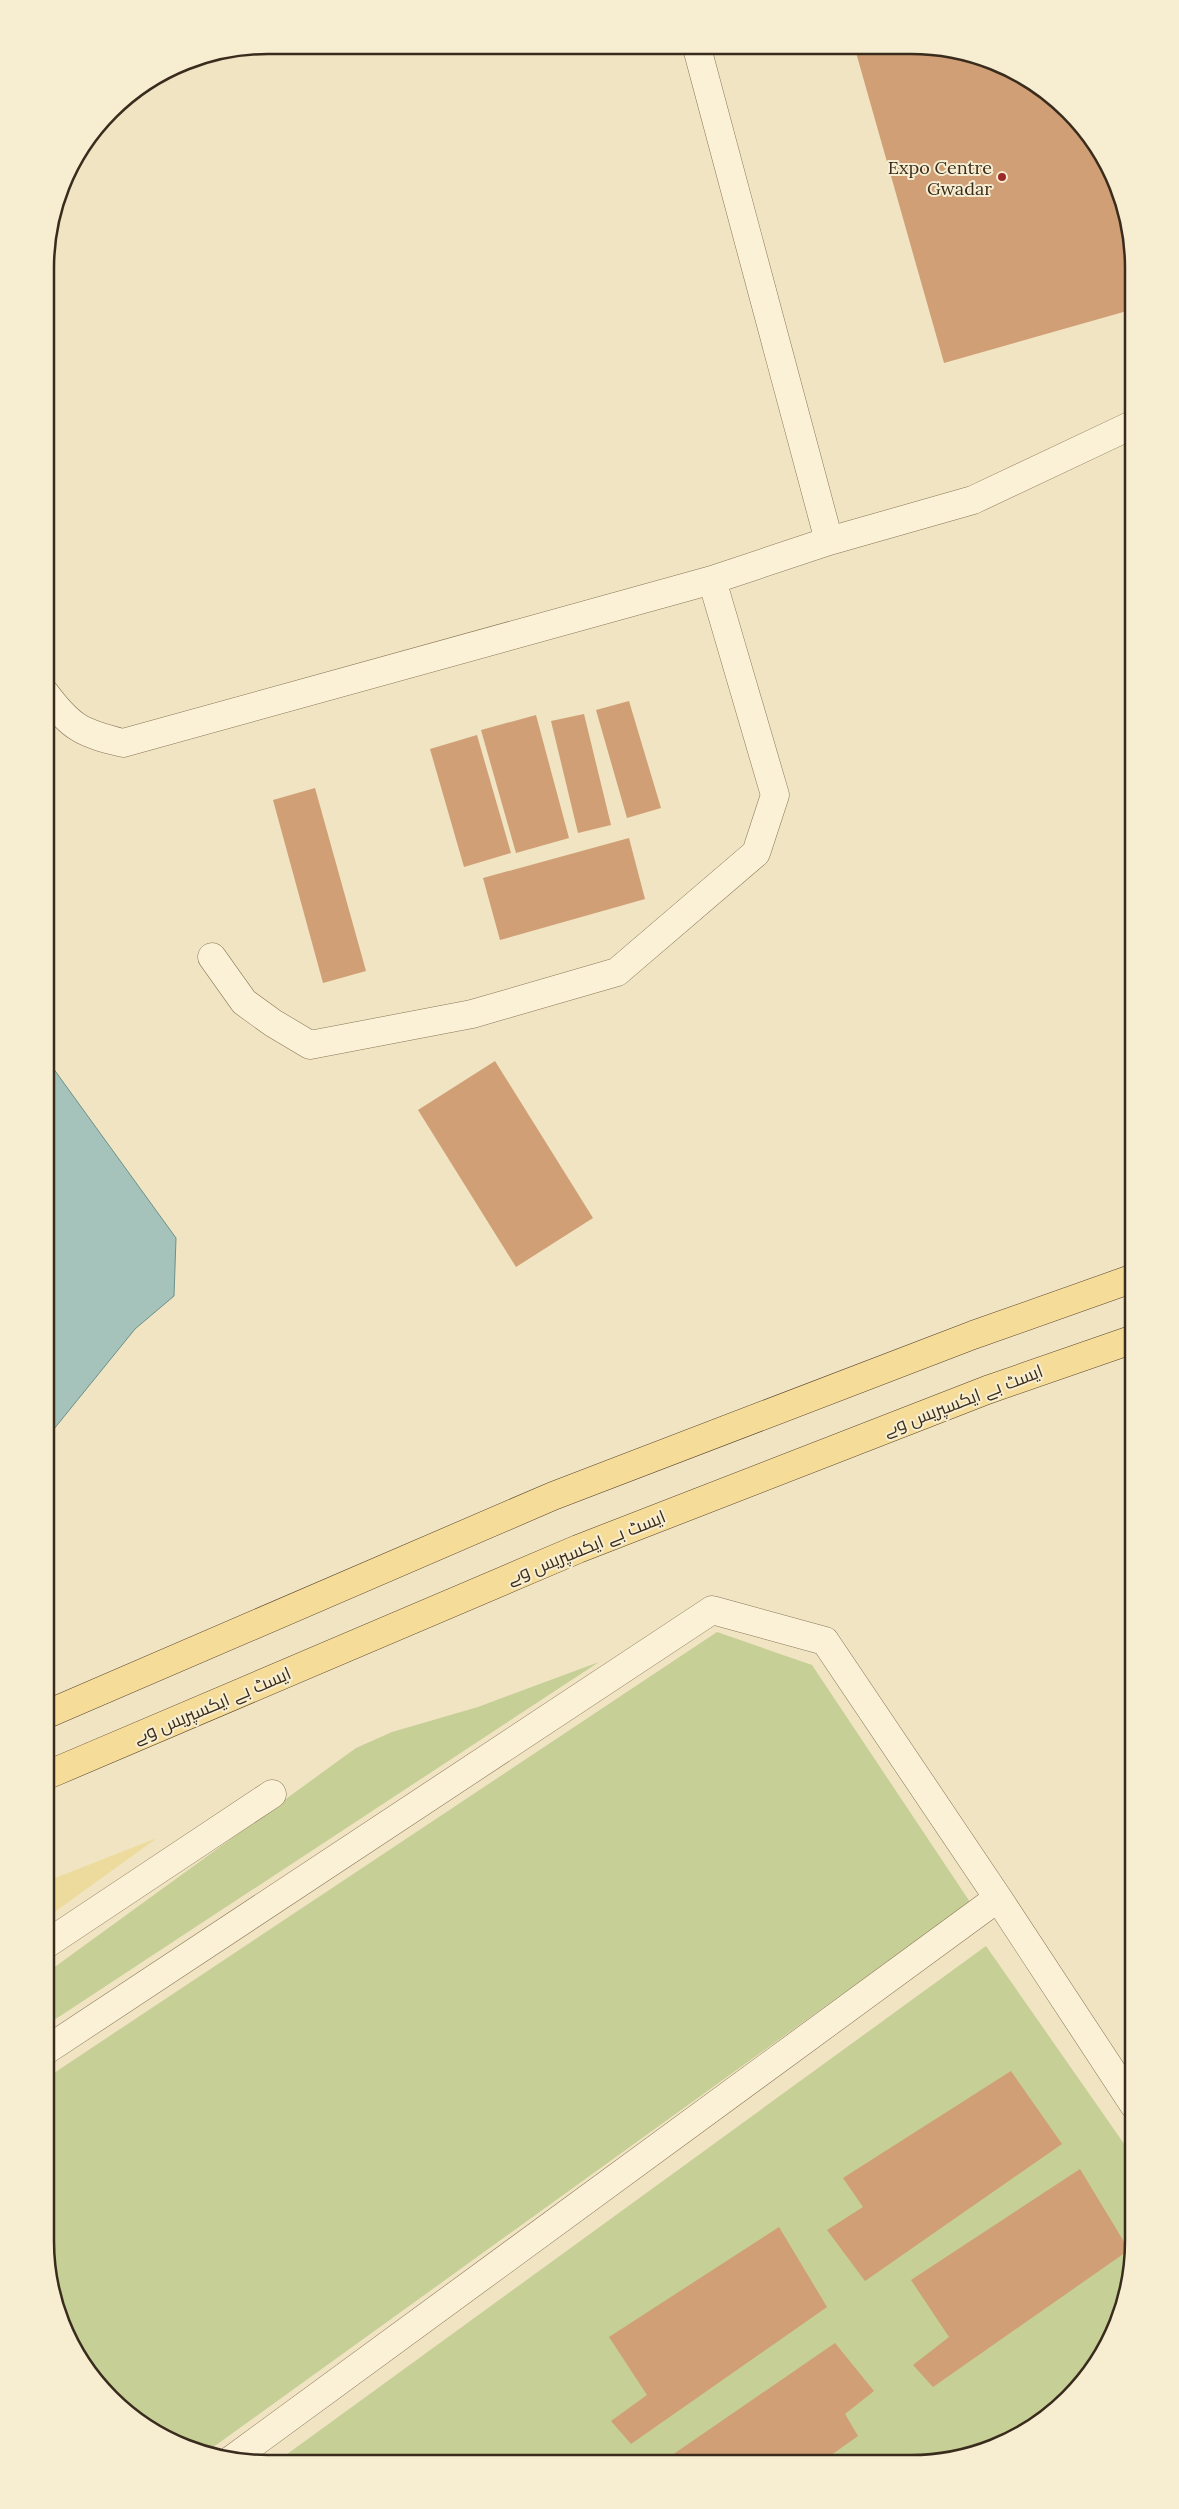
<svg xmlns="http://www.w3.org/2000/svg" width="1179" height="2509" font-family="Lora,Cairo,serif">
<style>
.green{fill:#c6cf96}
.sand{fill:#eddb9e}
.water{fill:#a5c2bb;stroke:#6b9189}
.building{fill:#d09f76}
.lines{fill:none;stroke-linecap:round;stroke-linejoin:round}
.minor-casing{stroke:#8b7558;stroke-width:29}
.major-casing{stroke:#58432d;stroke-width:29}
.minor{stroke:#faf1d6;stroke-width:28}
.major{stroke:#f5dc98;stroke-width:28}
.poi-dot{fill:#9d2926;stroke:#f7eed2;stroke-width:2}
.labels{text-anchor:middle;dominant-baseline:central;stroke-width:4;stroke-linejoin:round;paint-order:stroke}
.poi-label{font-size:18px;fill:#3a2c1d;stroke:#f7eed2;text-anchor:end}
.street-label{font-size:18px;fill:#3a2c1d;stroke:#f7eed2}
.rim{fill:none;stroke:#3a2c1d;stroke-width:2.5}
</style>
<rect width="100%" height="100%" fill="#f0e4c2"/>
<!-- green -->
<path class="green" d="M 717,1632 L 812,1665 L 970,1902 L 205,2453 L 170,2441 L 121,2408 L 82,2365 L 53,2299 L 45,2241 L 45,2079 Z
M 599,1662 L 45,2026 L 45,1974 L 356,1748 L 392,1732 L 478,1707 Z
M 986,1946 L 1134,2158 L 1133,2256 L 1117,2326 L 1079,2388 L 1035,2427 L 969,2456 L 911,2464 L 279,2460 Z"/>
<!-- sand -->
<path class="sand" d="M 157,1838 L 45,1919 L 45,1882 Z"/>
<!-- water -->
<path class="water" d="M 45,1057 L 176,1238 L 174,1296 L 135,1329 L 45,1440 Z"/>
<!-- building -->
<path class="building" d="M 855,49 L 954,49 L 1009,68 L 1058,101 L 1097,144 L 1126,210 L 1134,268 L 1134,309 L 944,363 Z
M 629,701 L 661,808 L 627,818 L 596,710 Z
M 584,714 L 611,825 L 578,833 L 551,721 Z
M 536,715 L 569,838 L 516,853 L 481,730 Z
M 477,735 L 511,853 L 464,867 L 430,749 Z
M 315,788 L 366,971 L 323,983 L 273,800 Z
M 629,838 L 645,899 L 500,940 L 483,878 Z
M 495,1061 L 593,1218 L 516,1267 L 418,1110 Z
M 1011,2071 L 1062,2144 L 865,2281 L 827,2230 L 863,2207 L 843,2178 Z
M 1080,2169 L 1129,2250 L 933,2387 L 913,2365 L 949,2337 L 911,2280 Z
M 779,2227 L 827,2307 L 631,2444 L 611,2421 L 647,2395 L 609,2337 Z
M 835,2343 L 874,2391 L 845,2414 L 858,2436 L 820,2463 L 662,2462 Z"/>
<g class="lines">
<defs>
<path id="minor" d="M 697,48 L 829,541
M 45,693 C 71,728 82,733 123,743 L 712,580 L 829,541 L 973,500 L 1134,424
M 212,957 L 244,1002 L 273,1023 L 310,1045 L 472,1014 L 617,972 L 756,853 L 775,795 L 712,580
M 45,1945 L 272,1794
M 45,2051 L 712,1610 L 825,1641 L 998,1898 L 1134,2105
M 231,2460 L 998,1898"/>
<path id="major" d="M 45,1715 L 553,1496 L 973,1335 L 1134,1278
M 45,1776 L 578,1549 L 987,1390 L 1134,1339"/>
</defs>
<!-- minor casing -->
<use href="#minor" class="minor-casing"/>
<!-- major casing -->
<use href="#major" class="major-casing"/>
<!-- minor -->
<use href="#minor" class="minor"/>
<!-- major -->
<use href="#major" class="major"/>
</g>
<!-- markers -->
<circle class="poi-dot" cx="1002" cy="177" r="5"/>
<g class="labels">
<!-- poi labels -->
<g class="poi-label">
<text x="992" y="167">Expo Centre<tspan x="992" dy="21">Gwadar</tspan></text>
</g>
<!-- street labels -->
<g class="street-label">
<text transform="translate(963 1400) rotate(-21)">ایسٹ بے ایکسپریس وے</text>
<text transform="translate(586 1547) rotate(-22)">ایسٹ بے ایکسپریس وے</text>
<text transform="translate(212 1705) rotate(-23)">ایسٹ بے ایکسپریس وے</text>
</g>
</g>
<!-- crop -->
<path d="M0 0H1179V2509H0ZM268 54H911A214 214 0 0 1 1125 268V2241A214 214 0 0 1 911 2455H268A214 214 0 0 1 54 2241V268A214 214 0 0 1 268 54Z" fill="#f7eed2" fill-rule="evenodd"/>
<path class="rim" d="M268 54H911A214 214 0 0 1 1125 268V2241A214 214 0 0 1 911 2455H268A214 214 0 0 1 54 2241V268A214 214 0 0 1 268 54Z"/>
</svg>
